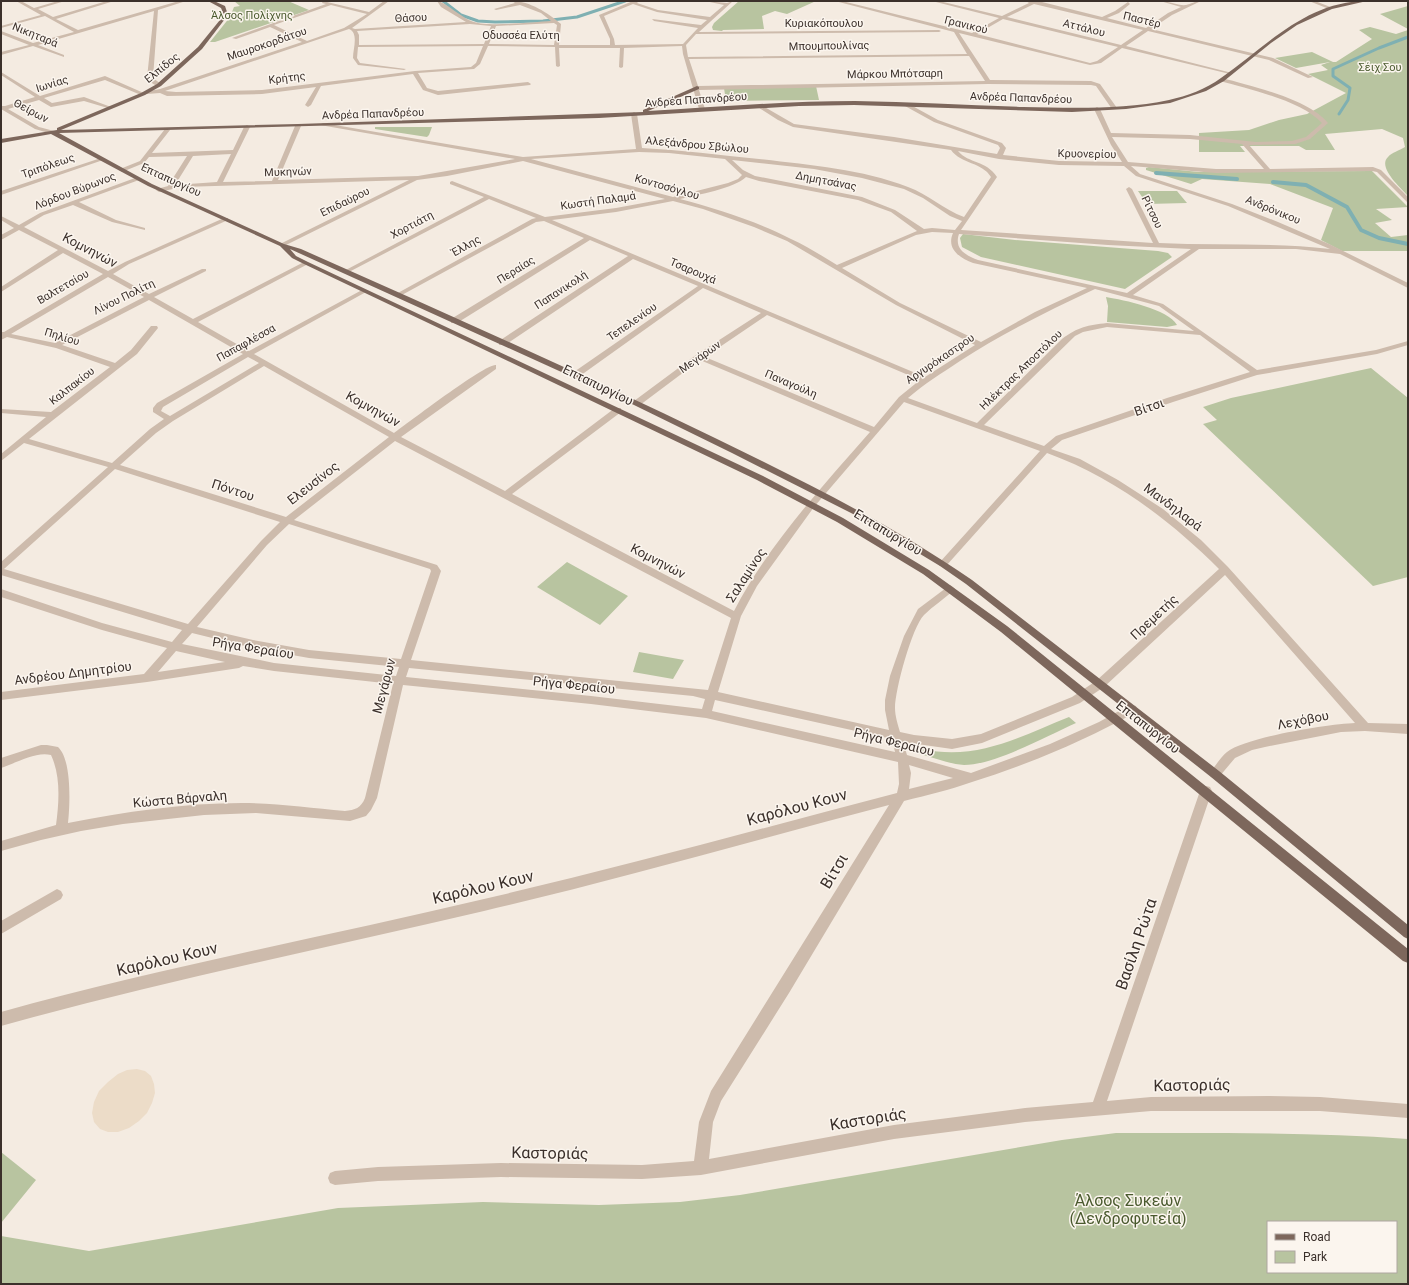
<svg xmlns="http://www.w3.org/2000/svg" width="1409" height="1285" font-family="Roboto,sans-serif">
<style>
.green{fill:#b8c4a0;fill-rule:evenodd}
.plaza{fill:#ecdcc8}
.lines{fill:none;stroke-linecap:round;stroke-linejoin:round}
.stream-far1{stroke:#7fb0b2;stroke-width:3}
.stream{stroke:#7fb0b2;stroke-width:4}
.minor{fill:#cdbbac;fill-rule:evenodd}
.major{fill:#7d675c;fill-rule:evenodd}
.labels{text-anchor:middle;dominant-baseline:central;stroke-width:3;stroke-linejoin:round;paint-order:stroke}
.far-park-label{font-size:11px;fill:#4a5a2e;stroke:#fbf5ee}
.far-street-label{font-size:11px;fill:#3b302b;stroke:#fbf5ee}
.street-label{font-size:13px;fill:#3b302b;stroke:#fbf5ee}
.near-street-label{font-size:16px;fill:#3b302b;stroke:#fbf5ee}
.near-park-label{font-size:16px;fill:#4a5a2e;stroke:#fbf5ee}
</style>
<rect width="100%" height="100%" fill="#f4ebe1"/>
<!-- green -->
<path class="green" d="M 234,1 L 288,1 L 309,10 L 215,42 L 210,42 L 230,17 L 234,7 L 240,6 Z
M 739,1 L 816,1 L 787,14 L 775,11 L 762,16 L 764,29 L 723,30 L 722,31 L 713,30 L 712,27 L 714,23 Z
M 1408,6 L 1408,29 L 1380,14 Z
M 1370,27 L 1396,34 L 1408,30 L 1408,196 C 1401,188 1377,167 1388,157 C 1392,152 1399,151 1405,147 L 1403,138 L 1382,129 L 1325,134 L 1335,150 L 1306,150 L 1299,146 L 1240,146 L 1245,152 L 1199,152 L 1199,133 L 1249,130 L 1279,120 L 1307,114 L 1346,93 L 1308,74 L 1328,70 L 1321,65 L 1330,62 L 1296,68 L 1275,58 L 1312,52 L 1333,62 L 1336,62 L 1372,39 L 1359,30 Z
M 816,86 L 819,100 L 726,101 L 724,88 Z
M 375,127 L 432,127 L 429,135 L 427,137 L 375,129 Z
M 1149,167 L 1199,172 L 1372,171 L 1408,207 L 1376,209 L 1392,220 L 1375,223 L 1391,237 L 1408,235 L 1408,251 L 1342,251 L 1321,240 L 1333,208 L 1270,184 L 1202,179 L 1191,184 L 1146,170 L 1146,168 Z
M 1138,191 L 1177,191 L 1187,203 L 1147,204 Z
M 963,234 L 1015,240 L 1158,251 L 1168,253 L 1172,257 L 1125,289 L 981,257 L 962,247 L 960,238 Z
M 1106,297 C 1124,300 1168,309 1177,325 L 1167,327 L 1107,322 L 1108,306 Z
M 1371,368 L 1408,398 L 1408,577 L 1373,586 L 1203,424 L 1217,420 L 1203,407 L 1231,398 Z
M 567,562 L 628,596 L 600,625 L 537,587 Z
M 639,652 L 684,660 L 673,679 L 633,672 Z
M 1069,717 L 1076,723 C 1047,736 994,765 964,765 C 949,764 931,757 917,753 L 922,749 C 977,761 1019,737 1069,717 Z
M 1116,1133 C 1214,1133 1311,1132 1408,1139 L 1408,1284 L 1,1284 L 1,1236 L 89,1251 L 338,1208 L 483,1202 L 599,1205 L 680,1202 L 740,1195 L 1062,1140 ZM 1268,1222 L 1396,1222 L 1396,1272 L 1268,1272 Z
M 1,1152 L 36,1180 L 1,1223 Z"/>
<!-- plaza -->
<path class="plaza" d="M 137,1069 L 145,1071 L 151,1076 L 154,1084 L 155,1093 L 152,1103 L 147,1113 L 139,1121 L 129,1128 L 118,1132 L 108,1132 L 100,1129 L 94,1122 L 92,1113 L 94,1102 L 99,1091 L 108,1082 L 118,1074 L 127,1070 Z"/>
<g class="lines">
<!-- stream-far1 -->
<path class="stream-far1" d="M 443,1 L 461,15 L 478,21 L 495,22 L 543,21 L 577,17 L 625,1
M 1339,114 L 1348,100 L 1350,88 L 1333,76 L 1333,69 L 1379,48 L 1408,37"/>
<!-- stream -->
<path class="stream" d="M 1156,173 L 1237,179
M 1273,182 L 1306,185 L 1347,207 L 1361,230 L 1379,238 L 1408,244"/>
<!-- minor -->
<path class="minor" d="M 16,1 L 21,1 L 34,8 L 58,1 L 65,1 L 38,9 L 53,17 L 107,1 L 114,1 L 56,19 L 78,30 L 179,1 L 186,1 L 158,10 L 153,78 L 161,84 L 161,86 C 155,87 151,82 147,78 L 154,11 L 38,45 L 64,55 L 64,57 L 33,46 L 1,55 L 1,52 L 29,45 L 1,34 L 1,31 L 33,43 L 74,32 L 45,16 L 1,28 L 1,26 L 41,15 Z
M 323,1 L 369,12 L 384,1 L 389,1 L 352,28 L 355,29 L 466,22 L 441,7 L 437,1 C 444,1 463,19 474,22 C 489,27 533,22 551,21 L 541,13 L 520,5 L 496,10 L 494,9 L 515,3 L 512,1 C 530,1 548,13 561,24 L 559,45 L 610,45 L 610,39 L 599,15 L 633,1 L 639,1 L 637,3 L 658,10 L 710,17 L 724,5 L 705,1 L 727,3 L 733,1 L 699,32 L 939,30 L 941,31 L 939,32 L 696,34 L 686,45 L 688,57 L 967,54 L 954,32 L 835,1 L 842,1 L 972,33 L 999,18 L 932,1 L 939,1 L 1002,16 L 1029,3 L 1026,1 L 1038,1 L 1102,17 L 1115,11 L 1128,2 L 1130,4 L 1119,13 L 1107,18 L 1146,28 L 1168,13 L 1181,7 L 1160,1 C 1168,1 1179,6 1186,5 C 1191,4 1195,1 1201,1 L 1172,15 L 1151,29 L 1273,58 L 1313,77 L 1308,78 L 1269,60 L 1148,31 L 1126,46 L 1232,73 L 1230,74 L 1122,48 L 1101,63 L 1090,65 L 959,33 L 990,80 L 1091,81 L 1100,84 L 1117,108 L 1112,109 L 1096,86 L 1091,85 L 988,84 L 699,90 L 705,109 L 702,111 L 699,109 L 683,54 L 682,46 L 624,48 L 623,67 L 621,68 L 619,67 L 620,48 L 559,48 L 560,66 L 558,67 L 556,66 L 555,47 L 488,46 L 480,64 L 474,69 L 418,73 L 427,88 L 438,91 L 528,82 L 531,84 L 530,85 L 438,95 L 423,90 L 413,74 L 321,86 L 311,105 L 308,107 L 305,105 L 316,87 L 262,94 L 167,96 L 160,93 L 147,94 L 144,92 L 160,89 L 302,42 L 270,27 L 236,39 L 232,38 L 326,4 L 322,3 ZM 633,4 L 657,12 L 707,20 L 701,25 L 652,19 L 654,21 L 698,28 L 683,44 L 615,45 L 614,39 L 604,16 ZM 1034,4 L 1143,30 L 1121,45 L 1007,17 ZM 331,5 L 367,14 L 344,28 L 307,41 L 274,25 ZM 1003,19 L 1118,47 L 1097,61 L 1090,63 L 977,34 ZM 554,23 L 557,25 L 554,45 L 489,44 L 496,26 ZM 470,24 L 491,26 L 484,44 L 359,45 L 359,35 L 357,31 ZM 349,29 C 359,33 353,49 353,58 L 358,65 L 404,70 L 406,69 L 360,63 L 357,58 L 358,47 L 483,46 L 476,63 L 471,67 L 415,71 L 262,90 L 176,92 L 165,91 ZM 969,56 L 985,81 L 698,86 L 689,59 Z
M 1309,1 L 1315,1 L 1333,8 L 1329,9 Z
M 1,72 L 40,96 L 105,76 L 146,94 L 141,95 L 105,80 L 44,98 L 52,103 L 84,97 L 111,107 L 111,109 L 84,101 L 51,107 L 39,100 L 8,109 L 39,127 L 54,131 L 55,132 L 52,134 L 35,129 L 1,109 L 1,106 L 5,106 L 35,97 L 1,75 Z
M 1222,78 C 1251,86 1309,99 1328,123 L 1310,139 L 1295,144 L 1249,145 L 1270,169 L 1373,167 L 1381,170 L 1408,197 L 1408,203 L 1377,172 L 1372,171 L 1216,173 L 1131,166 L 1140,174 L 1232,204 L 1278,222 L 1329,244 L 1408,283 L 1408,288 L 1340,254 L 1296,249 L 1199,249 L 1133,295 L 1163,304 L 1257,370 L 1376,350 L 1408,341 L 1408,345 L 1377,354 L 1257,375 L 1173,402 L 1062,440 L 1051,449 L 1080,459 L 1118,480 L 1163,509 L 1201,540 L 1228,567 L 1368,723 L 1408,724 L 1408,734 L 1365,731 L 1341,732 L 1265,747 L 1252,750 L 1235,758 L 1219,777 L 1215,779 L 1211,777 L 1209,774 L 1211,771 C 1216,765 1221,757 1227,752 C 1246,737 1329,724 1355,723 L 1225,575 L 1104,687 L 1080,703 L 982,743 L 952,749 L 903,742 L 907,755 L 971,773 L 1050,744 L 1099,722 L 1128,706 L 1132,705 L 1136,706 L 1137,709 L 1136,712 C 1084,741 1029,764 972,782 C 950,790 927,795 904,801 L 789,993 L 721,1101 L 713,1122 L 709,1159 L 894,1125 L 1025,1108 L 1093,1102 L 1200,791 L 1202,787 L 1206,786 L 1210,787 L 1212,791 L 1107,1101 L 1151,1097 L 1268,1096 L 1320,1097 L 1408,1104 L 1408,1118 L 1320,1111 L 1151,1111 L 1025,1122 L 894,1139 L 701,1175 L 642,1179 L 501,1177 L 378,1181 L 335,1185 L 330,1183 L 328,1178 L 330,1173 L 335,1171 L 378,1167 L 501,1163 L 642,1165 L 694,1161 L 699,1122 L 711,1091 L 889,805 C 755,840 620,879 484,911 C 323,949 161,981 1,1026 L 1,1012 C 160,968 323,937 484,899 C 622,867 759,829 897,793 L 899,784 L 898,762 L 706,718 L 591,704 L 403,685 L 377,798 L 371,810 L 366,816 L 350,821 L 256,813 L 204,815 L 123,824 L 81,831 L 41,840 L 1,851 L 1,841 L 56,825 C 59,803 61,776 51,755 C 36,751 16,763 1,768 L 1,758 L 41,745 L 47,745 L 58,747 C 72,760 70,805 68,823 C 124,812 184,803 242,803 C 277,803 311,808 345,811 C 355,810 361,808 365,798 L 393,684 L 274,671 L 243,666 L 239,668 L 147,682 L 1,700 L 1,692 L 144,674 L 167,648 L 102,630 L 1,597 L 1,589 L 102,623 L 172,642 L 182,630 L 1,575 L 1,562 L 108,467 L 24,443 L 1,461 L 1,454 L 46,417 L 1,413 L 1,409 L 51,412 L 110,367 L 56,348 L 7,337 L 1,340 L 1,332 L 4,332 L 103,274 L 63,253 L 1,292 L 1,287 L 58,250 L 19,230 L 1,240 L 1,235 L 14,228 L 1,220 L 1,216 L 19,225 L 40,213 L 135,178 L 139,178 L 139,180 L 79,202 L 116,220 L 145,228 L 145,230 L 112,222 L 73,205 L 44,215 L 24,227 L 108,271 L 125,262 L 224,218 L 228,218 L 228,220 L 129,264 L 113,274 L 149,294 L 202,269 L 206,269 L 206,271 L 154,297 L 193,319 L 304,262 L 308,262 L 308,264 L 198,322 L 249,351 L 362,290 L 366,290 L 366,292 L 254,354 L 394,433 C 408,423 486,363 496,365 L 496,369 L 401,437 L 505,491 L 615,408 L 621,408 L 621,412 L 512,494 L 734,611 C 769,544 821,488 870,432 L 700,360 L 640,405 L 634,405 L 634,401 L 696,355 L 761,313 L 703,288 L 577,378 L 571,378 L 571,374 L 698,286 L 633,259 L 505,345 L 499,345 L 499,341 L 628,256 L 590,240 L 457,323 L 451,323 L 451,319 L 584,238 L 544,221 L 536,222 L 400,296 L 396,296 L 396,294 L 532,219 L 536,218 L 489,199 L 347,273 L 342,272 L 484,197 L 450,184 L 450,182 L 452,181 L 545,217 L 616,208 L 665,199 L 523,161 L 447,176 L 417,180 L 282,247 L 279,245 L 280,244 L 409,180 L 182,187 L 159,192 L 156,190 L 157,189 L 168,186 L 187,156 L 149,157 L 144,163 L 122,172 L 119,170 L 120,169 L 140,161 L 165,129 L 170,130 L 152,153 L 233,150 L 244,127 L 247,125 L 250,127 L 223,182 L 272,181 L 295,126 L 298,124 L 301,126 L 278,180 L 418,176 L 515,159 L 320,125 L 323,123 L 523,157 L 636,149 L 631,114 L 634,112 L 637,114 L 642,148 C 681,150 720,155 759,159 C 809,165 861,169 908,187 C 928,194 944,210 964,217 L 991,177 C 982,162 961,164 951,150 L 793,127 L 778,120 L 756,106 L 761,105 L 794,124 L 894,137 L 997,154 L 1000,148 L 998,145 L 934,122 L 905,106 L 904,105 L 907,103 L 938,120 L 1002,143 L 1006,148 L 1003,155 L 1059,161 L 1122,162 L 1111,145 L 1094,109 L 1097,107 L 1100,109 L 1111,133 L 1190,135 L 1256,142 L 1292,141 L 1306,137 L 1322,123 C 1302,101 1249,89 1220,81 L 1220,79 ZM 1112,137 L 1190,139 L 1242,144 L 1264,169 L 1216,169 L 1128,162 ZM 958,151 L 999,159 L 1059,165 L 1124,166 L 1136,176 L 1228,206 L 1330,249 C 1273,242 1216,246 1159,243 L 1132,189 L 1129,187 L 1126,189 L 1153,243 L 961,230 L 997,177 C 986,160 969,164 958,151 ZM 639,152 L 669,153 L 725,159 L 742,175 L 738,179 L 728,183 L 673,197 L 531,159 ZM 231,154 L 217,182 L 175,185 L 193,156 ZM 732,160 L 814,169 L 862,178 L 904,189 L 923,198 L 950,216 L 962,221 L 955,230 L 932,228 L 924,229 L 895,210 L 862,197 L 755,176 L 743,170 ZM 746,177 L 759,181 L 858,200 L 891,212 L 917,231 L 837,265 C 822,256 807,246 791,239 C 756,221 717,209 680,199 C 697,195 735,188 746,177 ZM 673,201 L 703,209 L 754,227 L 787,241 L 896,305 L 975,345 L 925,377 L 552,220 L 616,212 ZM 932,232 L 953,233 C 946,249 960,258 973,263 L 1087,288 L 1035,312 L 981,342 L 900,303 L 842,268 L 916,235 ZM 959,234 L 1108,245 L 1191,249 L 1127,293 L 978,260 C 965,255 954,249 959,234 ZM 108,277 L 144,297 L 55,343 L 11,334 ZM 1095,289 L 1159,306 L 1194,331 L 1107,323 C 1088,325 1078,327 1062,339 L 977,423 L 908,398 C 924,384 942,373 960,361 C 1003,333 1048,311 1095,289 ZM 149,300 L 243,354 L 157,403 L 153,408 L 153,412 L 164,419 L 150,429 L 112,463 L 29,439 L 137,354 L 158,328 L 157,326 L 151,326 L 131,350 L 115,363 L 62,345 ZM 767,315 L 920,380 L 899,397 L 874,427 L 705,357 ZM 1107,327 L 1200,335 L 1250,372 L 1167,398 L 1056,436 L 1044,446 L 984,425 L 1075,336 L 1083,332 ZM 248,357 L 259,363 L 170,416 L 161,411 L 163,407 ZM 264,366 L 389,437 L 286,517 L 120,465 L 156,433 L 173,421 ZM 904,402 L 1040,451 L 940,562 L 938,564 L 940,566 L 946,566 L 1047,453 C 1113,477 1170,520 1219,569 L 1096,681 L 1072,697 L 981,734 L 952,739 L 914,735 L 900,732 C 898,725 895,716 895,708 C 895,690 912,627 924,615 C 933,606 944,599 953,591 L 955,589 L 953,587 L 950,585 L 918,609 L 904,636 L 890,676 L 885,700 L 885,710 L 889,730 L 718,692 L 741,616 L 757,586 L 814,507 ZM 395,441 L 731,618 L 708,690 L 411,660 L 441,571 L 437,565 L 294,520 ZM 115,469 L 280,522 L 261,541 L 188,624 L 4,569 ZM 289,524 L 430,569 L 431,571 L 401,659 L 309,650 L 253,640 L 197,627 L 267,545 ZM 192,633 L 253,648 L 309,658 L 399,667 L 396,676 L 274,663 L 182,644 ZM 176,651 L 225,662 L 158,672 ZM 409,668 L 693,696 L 705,699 L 702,709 L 591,696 L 406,677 ZM 715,700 L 892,739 L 895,752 L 712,711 ZM 909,765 L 953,778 L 909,789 L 911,773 Z
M 101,158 L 106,159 L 1,195 L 1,191 Z
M 57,889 L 61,891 L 63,895 L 61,899 L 1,934 L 1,921 Z"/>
<!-- major -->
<path class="major" d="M 208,1 L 214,1 L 225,6 L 228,15 L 202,49 L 161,86 L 145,95 L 61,130 L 298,124 L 643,112 L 643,110 L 697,86 L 699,87 L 699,89 L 648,111 C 717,107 786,101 855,101 C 911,102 967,105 1023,107 C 1071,108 1122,110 1169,100 C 1187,96 1206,89 1221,78 C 1267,46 1306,1 1367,1 L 1332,9 L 1297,25 L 1271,43 L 1224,81 L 1206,91 L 1170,103 L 1126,109 L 1072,112 L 854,105 L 799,106 L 599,118 L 59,133 L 152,184 L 284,244 L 301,249 C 440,311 579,372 715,438 C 803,481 891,524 972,580 L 1219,771 L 1408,925 L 1408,939 L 1404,937 L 1211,777 L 966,584 L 940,566 L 859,517 L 732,453 L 634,405 L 290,249 L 296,256 L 308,262 L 763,476 L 843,518 L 929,570 L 1007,626 L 1408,949 L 1408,963 L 1403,961 L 1001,632 L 923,574 L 837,522 L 757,480 L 443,330 L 304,264 L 292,258 L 280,246 L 148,186 L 51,134 L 1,143 L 1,139 L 57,130 L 57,128 L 141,93 L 157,84 L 198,47 L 224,15 L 221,8 Z"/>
</g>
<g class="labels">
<!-- far-park labels -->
<g class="far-park-label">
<text x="252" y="15">Άλσος Πολίχνης</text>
<text x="1380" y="67">Σέιχ Σου</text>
</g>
<!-- far-street labels -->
<g class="far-street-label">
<text transform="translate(411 18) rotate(-3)">Θάσου</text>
<text transform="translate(1142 20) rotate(13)">Παστέρ</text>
<text x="824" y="23">Κυριακόπουλου</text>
<text transform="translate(966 25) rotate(14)">Γρανικού</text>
<text transform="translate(1084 28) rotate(14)">Αττάλου</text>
<text transform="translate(35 35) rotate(22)">Νικηταρά</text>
<text x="521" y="35">Οδυσσέα Ελύτη</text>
<text transform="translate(267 44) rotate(-19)">Μαυροκορδάτου</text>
<text transform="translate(829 46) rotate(-1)">Μπουμπουλίνας</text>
<text transform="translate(162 68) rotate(-39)">Ελπίδος</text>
<text transform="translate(895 74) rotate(-1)">Μάρκου Μπότσαρη</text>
<text transform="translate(287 78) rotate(-7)">Κρήτης</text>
<text transform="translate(52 84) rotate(-17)">Ιωνίας</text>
<text transform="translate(1021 98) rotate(2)">Ανδρέα Παπανδρέου</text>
<text transform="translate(696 100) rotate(-4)">Ανδρέα Παπανδρέου</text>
<text transform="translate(31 111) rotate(28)">Θείρων</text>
<text transform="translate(373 114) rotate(-2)">Ανδρέα Παπανδρέου</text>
<text transform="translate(697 145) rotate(5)">Αλεξάνδρου Σβώλου</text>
<text transform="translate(1087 154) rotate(1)">Κρυονερίου</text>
<text transform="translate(48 166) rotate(-19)">Τριπόλεως</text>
<text transform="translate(288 172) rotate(-2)">Μυκηνών</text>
<text transform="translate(171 180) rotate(25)">Επταπυργίου</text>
<text transform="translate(826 181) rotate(11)">Δημητσάνας</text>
<text transform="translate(667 187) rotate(16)">Κοντοσόγλου</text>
<text transform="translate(75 191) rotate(-21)">Λόρδου Βύρωνος</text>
<text transform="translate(598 201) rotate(-8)">Κωστή Παλαμά</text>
<text transform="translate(345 202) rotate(-26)">Επιδαύρου</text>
<text transform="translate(1273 210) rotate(22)">Ανδρόνικου</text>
<text transform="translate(1152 212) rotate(64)">Ρίτσου</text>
<text transform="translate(412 225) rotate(-28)">Χορτιάτη</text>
<text transform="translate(466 246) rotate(-29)">Έλλης</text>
<text transform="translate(516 270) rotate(-32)">Περαίας</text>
<text transform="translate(693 271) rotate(23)">Τσαρουχά</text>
<text transform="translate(63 287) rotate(-30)">Βαλτετσίου</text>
<text transform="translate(561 290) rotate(-33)">Παπανικολή</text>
<text transform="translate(124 297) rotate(-26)">Λίνου Πολίτη</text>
<text transform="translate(632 322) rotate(-35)">Τεπελενίου</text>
<text transform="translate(62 337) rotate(17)">Πηλίου</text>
<text transform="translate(246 343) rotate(-29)">Παπαφλέσσα</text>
<text transform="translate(700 357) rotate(-35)">Μεγάρων</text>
<text transform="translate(940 359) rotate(-34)">Αργυρόκαστρου</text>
<text transform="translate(1021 370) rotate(-44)">Ηλέκτρας Αποστόλου</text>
<text transform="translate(791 384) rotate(23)">Παναγούλη</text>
<text transform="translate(72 386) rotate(-38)">Καλπακίου</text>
</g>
<!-- street labels -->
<g class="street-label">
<text transform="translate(90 250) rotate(28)">Κομνηνών</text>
<text transform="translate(598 385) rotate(26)">Επταπυργίου</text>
<text transform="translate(1149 407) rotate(-19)">Βίτσι</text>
<text transform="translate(373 409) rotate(29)">Κομνηνών</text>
<text transform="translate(313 483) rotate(-38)">Ελευσίνος</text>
<text transform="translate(233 490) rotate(18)">Πόντου</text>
<text transform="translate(1173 507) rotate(37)">Μανδηλαρά</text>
<text transform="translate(888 532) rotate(31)">Επταπυργίου</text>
<text transform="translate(658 561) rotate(28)">Κομνηνών</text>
<text transform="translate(746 575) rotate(-57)">Σαλαμίνος</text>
<text transform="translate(1154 617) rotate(-43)">Πρεμετής</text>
<text transform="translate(253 648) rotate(9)">Ρήγα Φεραίου</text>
<text transform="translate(73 673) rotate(-7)">Ανδρέου Δημητρίου</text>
<text transform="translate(574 685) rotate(6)">Ρήγα Φεραίου</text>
<text transform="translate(384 686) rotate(-75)">Μεγάρων</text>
<text transform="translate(1303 720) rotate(-11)">Λεχόβου</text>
<text transform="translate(1148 727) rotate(38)">Επταπυργίου</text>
<text transform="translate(894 742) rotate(14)">Ρήγα Φεραίου</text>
<text transform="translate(180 799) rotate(-5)">Κώστα Βάρναλη</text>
</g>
<!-- near-street labels -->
<g class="near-street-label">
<text transform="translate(797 807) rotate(-15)">Καρόλου Κουν</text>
<text transform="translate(834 871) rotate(-59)">Βίτσι</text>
<text transform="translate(483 887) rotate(-13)">Καρόλου Κουν</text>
<text transform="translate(1136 944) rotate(-71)">Βασίλη Ρώτα</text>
<text transform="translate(167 959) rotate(-13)">Καρόλου Κουν</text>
<text transform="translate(1192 1085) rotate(-1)">Καστοριάς</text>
<text transform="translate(868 1119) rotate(-9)">Καστοριάς</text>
<text transform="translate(550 1153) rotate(1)">Καστοριάς</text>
</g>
<!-- near-park labels -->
<g class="near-park-label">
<text x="1128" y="1200">Άλσος Συκεών<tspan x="1128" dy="18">(Δενδροφυτεία)</tspan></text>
</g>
</g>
<!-- border -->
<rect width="1409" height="1285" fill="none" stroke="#3b302b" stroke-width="4"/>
<!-- legend -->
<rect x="1267" y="1221" width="130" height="52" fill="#fbf5ee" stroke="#aea6a0"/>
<rect x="1275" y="1234" width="20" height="6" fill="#7d675c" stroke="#aea6a0"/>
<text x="1303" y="1241" font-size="12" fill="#3b302b">Road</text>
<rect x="1275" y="1251" width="20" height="12" fill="#b8c4a0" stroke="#aea6a0"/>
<text x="1303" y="1261" font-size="12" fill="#3b302b">Park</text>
</svg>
